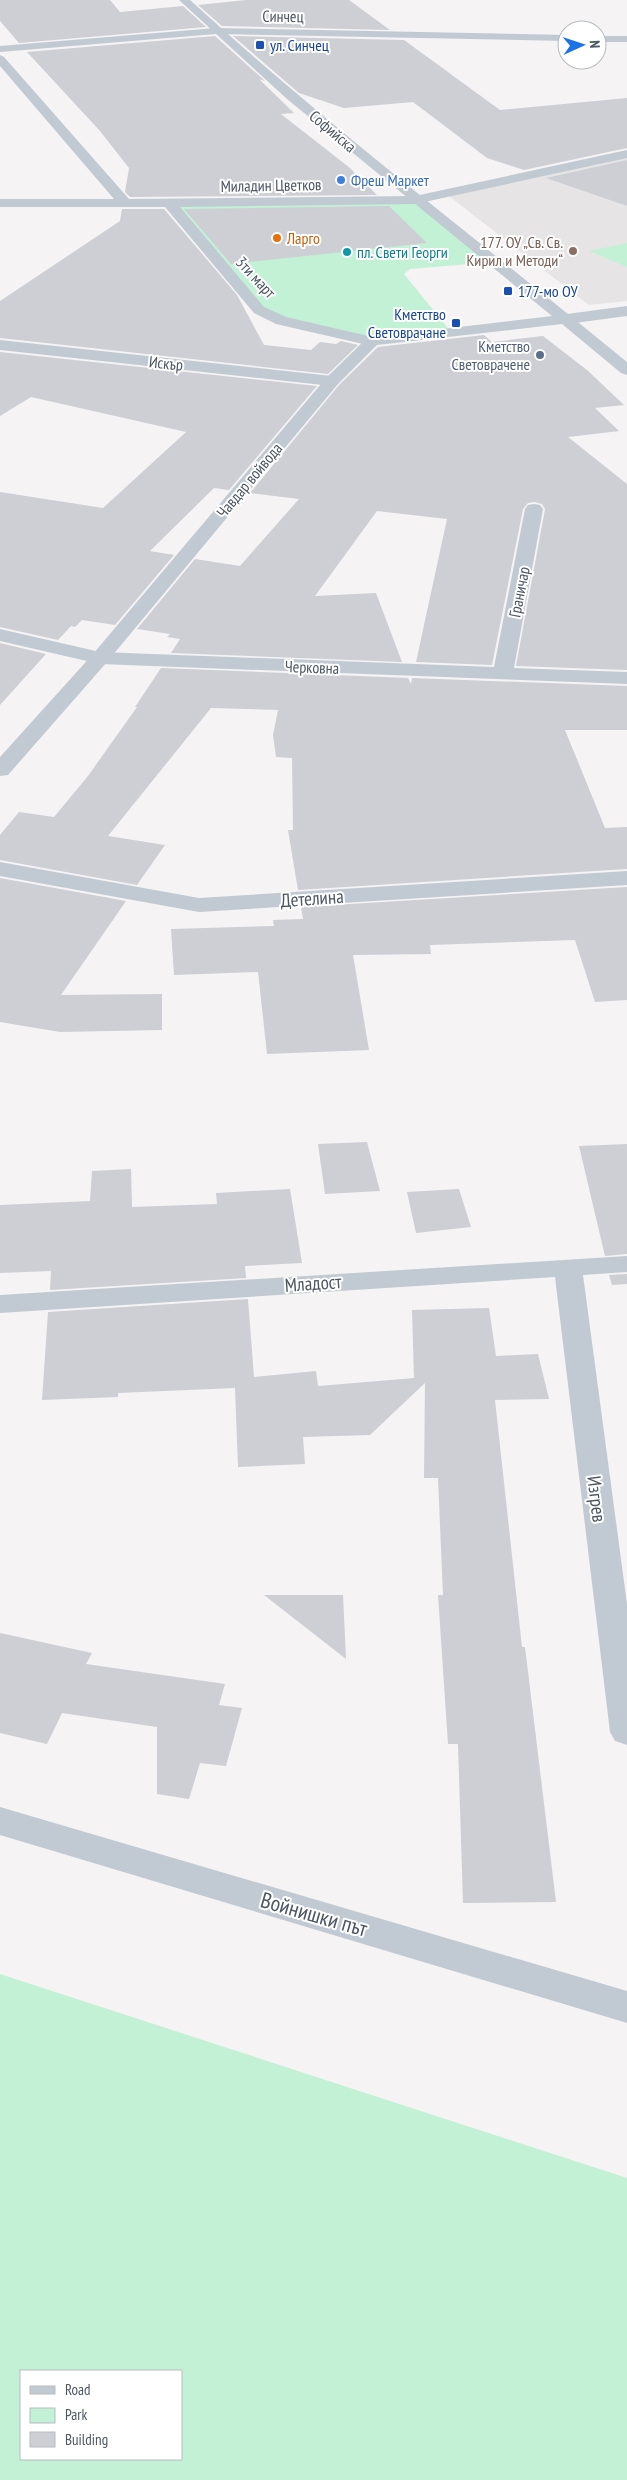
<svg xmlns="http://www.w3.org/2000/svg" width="627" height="2480" font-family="'PT Sans Narrow',sans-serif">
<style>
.education{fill:#e6e4e5}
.green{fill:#c3f1d5;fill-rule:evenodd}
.building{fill:#cdcfd5}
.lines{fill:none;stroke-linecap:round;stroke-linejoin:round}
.minor{fill:#c1cad2;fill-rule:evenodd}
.tertiary{fill:#c1cad2;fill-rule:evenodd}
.transit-dot{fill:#1a4fb4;stroke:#fff;stroke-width:2}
.shop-dot{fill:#3f7fe0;stroke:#fff;stroke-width:2}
.food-dot{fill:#e8710a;stroke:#fff;stroke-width:2}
.education-dot{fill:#8d6e63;stroke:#fff;stroke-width:2}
.culture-dot{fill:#0f9aa8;stroke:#fff;stroke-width:2}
.service-dot{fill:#5c6f8a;stroke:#fff;stroke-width:2}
.labels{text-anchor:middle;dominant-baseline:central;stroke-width:4;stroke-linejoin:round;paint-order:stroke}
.far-street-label{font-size:16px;fill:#4a5661;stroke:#fff}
.far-transit-label{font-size:16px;fill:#164399;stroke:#fff;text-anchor:start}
.far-shop-label{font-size:16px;fill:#366cbe;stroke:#fff;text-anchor:start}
.far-food-label{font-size:16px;fill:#c56008;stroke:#fff;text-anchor:start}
.far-education-label{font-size:16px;fill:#785e54;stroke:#fff;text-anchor:end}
.far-culture-label{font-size:16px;fill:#0d838f;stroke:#fff;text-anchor:start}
.far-service-label{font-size:16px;fill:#4e5e75;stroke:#fff;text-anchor:end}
.street-label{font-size:19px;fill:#4a5661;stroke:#fff}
.near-street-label{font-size:22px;fill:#4a5661;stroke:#fff}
</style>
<rect width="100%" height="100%" fill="#f5f3f3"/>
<!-- education -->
<path class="education" d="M 627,154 L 627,301 L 589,305 L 445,193 Z"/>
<!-- green -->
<path class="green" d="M 415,200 L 493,262 L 410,269 L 404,274 L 451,332 L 372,341 L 259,310 L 169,203 Z
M 627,243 L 627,267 L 589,251 Z
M 0,1974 L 627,2178 L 627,2480 L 0,2480 ZM 21,2371 L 181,2371 L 181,2459 L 21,2459 Z"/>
<!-- building -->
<path class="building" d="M 0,0 L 110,0 L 120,12 L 183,6 L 206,27 L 19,43 L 0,21 Z
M 246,0 L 349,0 L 390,30 L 222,26 L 198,5 Z
M 215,36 L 265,81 L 259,79 L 294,113 L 281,114 L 350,168 L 377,195 L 130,197 L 125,192 L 129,168 L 100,131 L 27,52 Z
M 233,36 L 404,40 L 500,110 L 627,98 L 627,148 L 524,170 L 487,158 L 413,102 L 344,108 L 299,93 Z
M 627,160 L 627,206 L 546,178 Z
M 389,206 L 427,243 L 231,264 L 184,209 Z
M 122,209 L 164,209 L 237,295 L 264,345 L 311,350 L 320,342 L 336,344 L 341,341 L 358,345 L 328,374 L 0,338 L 0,301 L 120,221 Z
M 484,335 L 492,342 L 543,336 L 587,370 L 624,405 L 595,408 L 619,431 L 568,437 L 627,484 L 627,670 L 516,666 L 545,509 L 542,504 L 534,502 L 528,503 L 523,509 L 492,665 L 416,662 L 447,519 L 377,511 L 315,596 L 376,593 L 402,662 L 171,653 L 180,639 L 167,637 L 170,634 L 137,629 L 195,559 L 240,566 L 299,499 L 250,493 L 339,385 L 378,347 Z
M 0,352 L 317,386 L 229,490 L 214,488 L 150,551 L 174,555 L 115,625 L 82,620 L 75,627 L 71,626 L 58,640 L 0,627 L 0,492 L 103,508 L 186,432 L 31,397 L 0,416 Z
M 0,643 L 46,654 L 0,705 Z
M 161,668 L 408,678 L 411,684 L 412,678 L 627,686 L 627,730 L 565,730 L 605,828 L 627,827 L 627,869 L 298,890 L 288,830 L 293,830 L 292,758 L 276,757 L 273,735 L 278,710 L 211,708 L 108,836 L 165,845 L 137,885 L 0,860 L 0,835 L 19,812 L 54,817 L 88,776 L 137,707 L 135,707 Z
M 0,878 L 126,901 L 61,995 L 162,994 L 162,1030 L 60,1032 L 0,1022 Z
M 627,887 L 627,1000 L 595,1002 L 575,940 L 430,945 L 431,954 L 353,955 L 369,1050 L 267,1054 L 258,972 L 174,975 L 171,929 L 274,926 L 273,920 L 303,919 L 301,907 Z
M 367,1142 L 380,1191 L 325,1194 L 318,1144 Z
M 627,1144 L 627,1254 L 605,1256 L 579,1146 Z
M 131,1169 L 132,1207 L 217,1204 L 216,1193 L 290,1189 L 302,1263 L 245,1266 L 246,1278 L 50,1290 L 51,1271 L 0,1273 L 0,1205 L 90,1201 L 92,1171 Z
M 459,1189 L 471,1227 L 416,1233 L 407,1192 Z
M 627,1274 L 627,1284 L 612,1285 L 609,1275 Z
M 248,1299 L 254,1377 L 316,1371 L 318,1386 L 414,1378 L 412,1310 L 489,1308 L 496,1356 L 538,1354 L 549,1399 L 495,1400 L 522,1647 L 525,1647 L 556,1902 L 463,1903 L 458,1744 L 448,1744 L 438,1595 L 443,1595 L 438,1478 L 424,1478 L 425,1383 L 370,1435 L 303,1437 L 305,1464 L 238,1467 L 235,1388 L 118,1393 L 118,1397 L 42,1400 L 48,1312 Z
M 264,1595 L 343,1595 L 346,1659 Z
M 0,1633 L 92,1653 L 86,1664 L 225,1684 L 219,1705 L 242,1708 L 226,1766 L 200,1763 L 189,1799 L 157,1794 L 157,1727 L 62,1713 L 47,1744 L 0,1733 Z"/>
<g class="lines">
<!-- minor -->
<path class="minor" d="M 216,28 L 567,35 L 567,41 L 216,34 L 0,52 L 0,46 Z
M 597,36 L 627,36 L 627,42 L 597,42 Z
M 0,55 L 4,57 L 129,199 L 415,196 L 627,150 L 627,158 L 415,204 L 180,207 L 264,307 L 286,317 L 377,338 L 380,341 L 372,346 L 276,324 L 254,313 L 165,207 L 0,207 L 0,199 L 114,199 L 0,66 Z
M 627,306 L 627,316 L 567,324 L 559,319 L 567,314 Z
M 0,340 L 332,376 L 340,381 L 332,386 L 0,350 Z
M 534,504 L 540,505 L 543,509 L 514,668 L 627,672 L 627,684 L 100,664 L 0,641 L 0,629 L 100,652 L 494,667 L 525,509 L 528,505 Z
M 0,862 L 199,898 L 627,871 L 627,885 L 199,912 L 0,876 Z
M 627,1256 L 627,1272 L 583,1275 L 627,1604 L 627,1745 L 615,1741 L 610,1732 L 555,1277 L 0,1313 L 0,1295 Z
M 0,1807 L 627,1991 L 627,2023 L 0,1835 Z"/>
<!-- tertiary -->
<path class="tertiary" d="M 179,0 L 190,0 C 330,128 481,242 627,362 L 627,375 L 621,373 L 562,324 L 377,345 L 338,384 L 107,662 L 8,775 L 0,776 L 0,757 L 93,654 L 326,378 L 367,338 L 552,316 L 287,99 Z"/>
</g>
<!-- markers -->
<g class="transit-dot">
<rect x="255" y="40" width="10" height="10" rx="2.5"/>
<rect x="503" y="286" width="10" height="10" rx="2.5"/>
<rect x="451" y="318" width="10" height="10" rx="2.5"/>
</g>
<circle class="shop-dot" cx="341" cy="180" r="5"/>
<circle class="food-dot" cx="277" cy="238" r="5"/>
<circle class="education-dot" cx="573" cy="251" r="5"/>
<circle class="culture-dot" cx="347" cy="252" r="5"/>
<circle class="service-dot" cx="540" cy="355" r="5"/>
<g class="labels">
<!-- far-street labels -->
<g class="far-street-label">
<text transform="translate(283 16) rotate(1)">Синчец</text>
<text transform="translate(333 131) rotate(40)">Софийска</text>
<text transform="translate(271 185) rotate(-1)">Миладин Цветков</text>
<text transform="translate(256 277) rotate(47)">3ти март</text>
<text transform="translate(166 363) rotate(6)">Искър</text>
<text transform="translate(249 480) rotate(-50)">Чавдар войвода</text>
<text transform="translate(519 592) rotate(-79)">Граничар</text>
<text transform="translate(312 667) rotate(2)">Черковна</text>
</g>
<!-- far-transit labels -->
<g class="far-transit-label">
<text x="270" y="45">ул. Синчец</text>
<text x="518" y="291">177-мо ОУ</text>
<text x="446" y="314" text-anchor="end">Кметство<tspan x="446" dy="18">Световрачане</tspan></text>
</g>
<!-- far-shop labels -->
<g class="far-shop-label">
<text x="351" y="180">Фреш Маркет</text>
</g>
<!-- far-food labels -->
<g class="far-food-label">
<text x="287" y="238">Ларго</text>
</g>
<!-- far-education labels -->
<g class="far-education-label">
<text x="563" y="242">177. ОУ „Св. Св.<tspan x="563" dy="18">Кирил и Методи“</tspan></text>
</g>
<!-- far-culture labels -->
<g class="far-culture-label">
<text x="357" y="252">пл. Свети Георги</text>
</g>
<!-- far-service labels -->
<g class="far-service-label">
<text x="530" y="346">Кметство<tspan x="530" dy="18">Световрачене</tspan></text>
</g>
<!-- street labels -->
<g class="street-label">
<text transform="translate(312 898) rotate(-4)">Детелина</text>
<text transform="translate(313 1283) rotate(-4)">Младост</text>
<text transform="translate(597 1499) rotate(83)">Изгрев</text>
</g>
<!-- near-street labels -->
<g class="near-street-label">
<text transform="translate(314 1914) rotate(16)">Войнишки път</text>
</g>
</g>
<!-- legend -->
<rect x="20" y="2370" width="162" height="90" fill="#ffffff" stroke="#b7bbc0"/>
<rect x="30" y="2386" width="25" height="8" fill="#c1cad2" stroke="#b7bbc0"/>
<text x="65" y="2395" font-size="15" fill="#4a5661">Road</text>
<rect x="30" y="2408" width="25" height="15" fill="#c3f1d5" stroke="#b7bbc0"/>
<text x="65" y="2420" font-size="15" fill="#4a5661">Park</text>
<rect x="30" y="2432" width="25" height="15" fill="#cdcfd5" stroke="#b7bbc0"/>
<text x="65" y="2445" font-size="15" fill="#4a5661">Building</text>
<!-- north arrow -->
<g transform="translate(582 45) rotate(87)"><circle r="24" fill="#ffffff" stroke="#b7bbc0"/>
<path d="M0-4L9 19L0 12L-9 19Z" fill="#1a73e8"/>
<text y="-8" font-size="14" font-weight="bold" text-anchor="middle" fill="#4a5661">N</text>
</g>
</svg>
